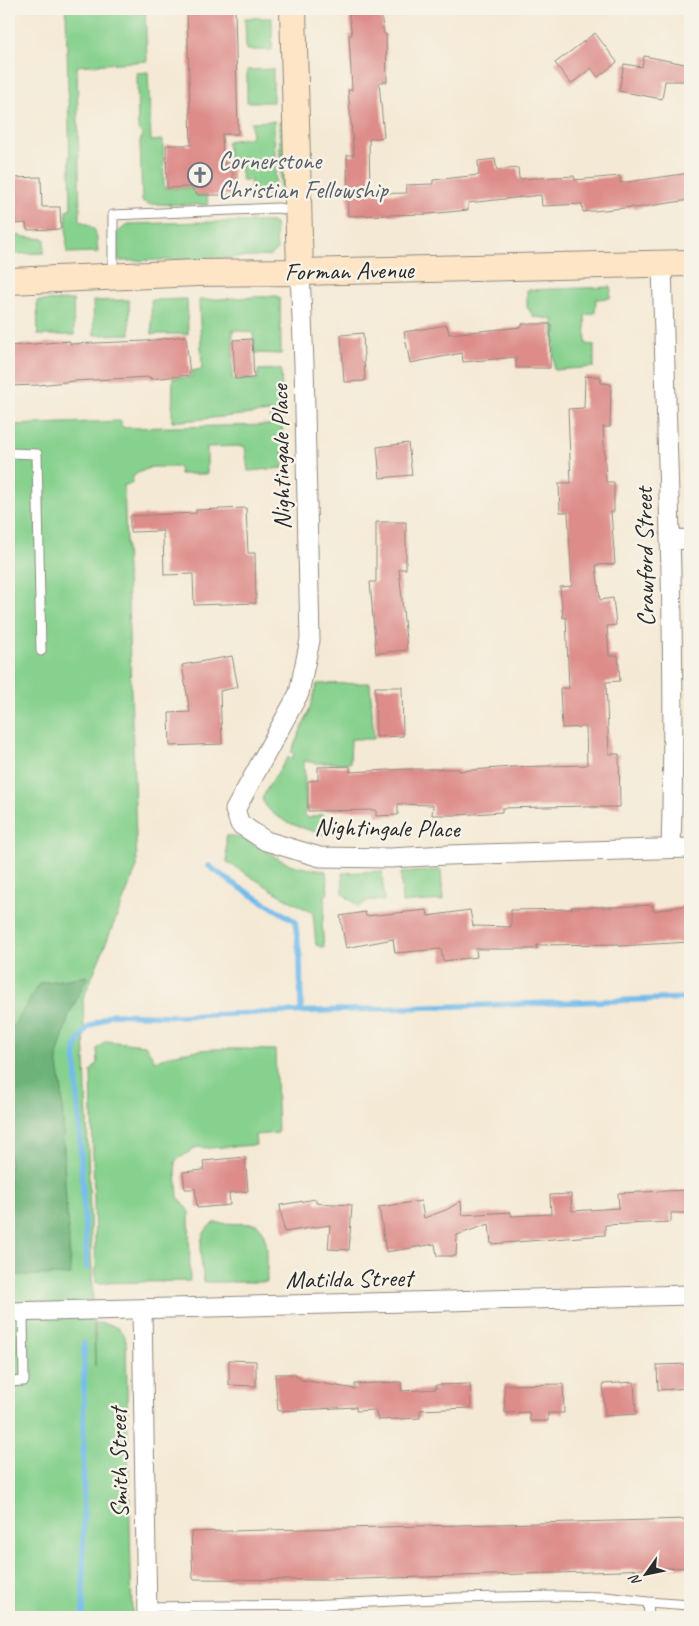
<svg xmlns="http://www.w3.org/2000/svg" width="699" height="1626" font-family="Caveat,sans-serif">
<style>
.green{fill:#87d18e;stroke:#597e5c}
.forest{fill:#6db379;stroke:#4c6f52}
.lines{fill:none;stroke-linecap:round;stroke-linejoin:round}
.stream{stroke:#72bbeb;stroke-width:5.5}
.building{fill:#dd8c89}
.lane-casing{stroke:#908a80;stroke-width:11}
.street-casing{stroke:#908a80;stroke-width:21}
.secondary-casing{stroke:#908a80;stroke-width:28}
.lane{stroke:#fff;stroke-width:9}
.street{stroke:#fff;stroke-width:19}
.secondary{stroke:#fde5c5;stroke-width:26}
.labels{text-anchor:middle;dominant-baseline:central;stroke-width:5;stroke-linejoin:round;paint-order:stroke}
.worship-label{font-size:25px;fill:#5b616d;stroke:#f7f3e8;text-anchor:start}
.street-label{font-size:25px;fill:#2b2b2b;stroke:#f7f3e8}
</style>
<rect width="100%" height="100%" fill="#f7f3e8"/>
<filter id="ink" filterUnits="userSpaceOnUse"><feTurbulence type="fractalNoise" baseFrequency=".02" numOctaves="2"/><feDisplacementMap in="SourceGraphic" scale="10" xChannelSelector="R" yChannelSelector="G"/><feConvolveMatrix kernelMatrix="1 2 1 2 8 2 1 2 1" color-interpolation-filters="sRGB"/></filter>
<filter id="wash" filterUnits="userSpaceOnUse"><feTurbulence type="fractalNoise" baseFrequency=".0096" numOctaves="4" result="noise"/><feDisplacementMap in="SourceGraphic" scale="20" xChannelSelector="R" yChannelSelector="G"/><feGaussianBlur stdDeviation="1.12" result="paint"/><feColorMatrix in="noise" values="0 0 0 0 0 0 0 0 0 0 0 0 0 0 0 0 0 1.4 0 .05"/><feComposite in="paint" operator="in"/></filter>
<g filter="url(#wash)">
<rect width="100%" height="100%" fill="#f4e9d4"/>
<!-- green -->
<path class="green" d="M 66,9 L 145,9 L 147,61 L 77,66 L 80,221 C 99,228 96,233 98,252 L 67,253 L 66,210 L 71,208 Z
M 245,18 L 272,18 L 272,50 L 246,50 Z
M 273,69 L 273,102 L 247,102 L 247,70 Z
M 148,72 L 151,141 L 163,140 L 164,188 L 190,188 L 197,195 L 207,195 L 208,205 L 148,204 L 142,201 L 140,140 L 142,138 L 142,133 L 138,130 L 137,73 Z
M 274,121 L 276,198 L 249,199 L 251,180 L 242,180 L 239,160 L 229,161 L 227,141 L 252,137 L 251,122 Z
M 279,122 L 285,122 L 287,197 L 281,197 Z
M 209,222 L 271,222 L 275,224 L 277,250 L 270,256 L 204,259 L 120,261 L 118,259 L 116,234 L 128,224 Z
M 9,233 L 24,237 L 45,239 L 44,253 L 9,254 Z
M 611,287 L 610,298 L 596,299 L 595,313 L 585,315 L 586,344 L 594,345 L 594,367 L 554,370 L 553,319 L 534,317 L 527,307 L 527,290 Z
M 276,296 L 280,298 L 281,354 L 255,353 L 253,333 L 233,330 L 232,379 L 258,380 L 258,370 L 281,369 L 282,404 L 277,405 L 278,411 L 282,411 L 283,468 L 248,471 L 245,446 L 207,447 L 207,474 L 180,474 L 179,467 L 151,467 L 134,475 L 131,484 L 124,485 L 137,867 L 83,999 L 95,1366 L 95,1323 C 110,1324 121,1325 126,1341 L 132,1617 L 9,1617 L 9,425 L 121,421 L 121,426 L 126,428 L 270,425 L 271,412 L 172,422 L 173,378 L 192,377 L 192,371 L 202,369 L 199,300 Z
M 187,299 L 188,334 L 152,334 L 151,300 Z
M 73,300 L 74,335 L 38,335 L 37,301 Z
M 129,300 L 130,334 L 94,335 L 93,301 Z
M 370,683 L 374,739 L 351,739 L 350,763 L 316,763 L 304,761 L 306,811 L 303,815 L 309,818 L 322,814 L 325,819 L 326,835 C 304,828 272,822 262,799 L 268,787 L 288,757 L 292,759 L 294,753 L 291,752 L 308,714 L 317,684 Z
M 226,836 C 249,835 266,854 287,863 C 300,868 313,869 326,871 L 328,892 L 325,897 L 324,918 L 322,922 L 324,948 L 316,945 L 313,913 L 287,899 L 227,862 Z
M 441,870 L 443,900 L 402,903 L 401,873 Z
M 382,871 L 384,901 L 369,900 L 359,907 L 343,894 L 342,873 Z
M 106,1041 L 145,1045 L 155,1061 C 192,1045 235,1049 275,1050 L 278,1133 L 255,1135 L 256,1145 L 208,1148 L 197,1147 L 175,1161 L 178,1197 L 189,1210 L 190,1281 L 96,1283 L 91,1071 L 98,1063 L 97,1049 Z
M 214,1223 L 257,1224 C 271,1238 266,1264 267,1282 L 204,1282 C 202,1264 194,1233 214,1223 Z"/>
<!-- forest -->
<path class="forest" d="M 88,976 L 69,1015 L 57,1057 L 62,1091 L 65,1184 L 71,1275 L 9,1275 L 9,1033 L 40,983 Z"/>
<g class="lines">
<!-- stream -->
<path class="stream" d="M 209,866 L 234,884 L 295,921 L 300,958 L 301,1012
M 87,1268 L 75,1048 L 86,1029 L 111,1014 L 177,1016 L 690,998
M 83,1617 L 84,1343"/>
</g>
<g id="blocks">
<!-- building -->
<path class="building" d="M 187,9 L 235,9 L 238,134 L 222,134 L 223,163 L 233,163 L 233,195 L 198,195 L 190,187 L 167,188 L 166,145 L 191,145 Z
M 348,9 L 380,9 L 384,34 L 386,34 L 387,82 L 379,82 L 384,137 L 369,139 L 370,194 L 407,193 L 406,185 L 433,184 L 433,180 L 479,175 L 478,161 L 495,159 L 497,170 L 518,168 L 519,179 L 574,176 L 575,180 L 620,176 L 620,183 L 690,173 L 690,200 L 635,208 L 635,207 L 583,212 L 582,204 L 542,206 L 541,195 L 468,203 L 468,210 L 429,214 L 348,216 L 347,155 L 354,155 L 348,90 L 352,90 L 349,35 L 352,35 Z
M 595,33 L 617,62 L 598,77 L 591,68 L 571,84 L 555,63 Z
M 644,56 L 690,65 L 690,81 L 665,81 L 662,99 L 619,91 L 624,64 L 642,67 Z
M 41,177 L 42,207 L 60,207 L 61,229 L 27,230 L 26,223 L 15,224 L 14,178 Z
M 522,324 L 551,324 L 550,368 L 516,368 L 516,357 L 463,362 L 462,353 L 410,363 L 404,332 L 447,325 L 449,334 L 522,327 Z
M 363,333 L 365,381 L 344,382 L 341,335 Z
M 186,336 L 190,375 L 150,379 L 150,377 L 74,381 L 39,385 L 9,386 L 9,346 L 70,341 L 70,344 L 146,341 Z
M 252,339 L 254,378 L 235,379 L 233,340 Z
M 585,376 L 601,377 L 601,383 L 611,384 L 610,427 L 603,427 L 606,482 L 614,482 L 614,512 L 611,512 L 615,564 L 596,565 L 600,600 L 613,598 L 616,625 L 607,626 L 609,656 L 618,656 L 620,681 L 606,682 L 609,754 L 619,754 L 620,807 L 588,807 L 588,806 L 502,808 L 502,812 L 458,815 L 432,815 L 433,805 L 398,804 L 398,815 L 376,816 L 376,810 L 308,811 L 308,781 L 318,780 L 318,767 L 350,766 L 350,772 L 409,769 L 459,769 L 459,771 L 512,767 L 587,765 L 586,727 L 562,728 L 560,688 L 569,688 L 566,617 L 563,618 L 560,587 L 572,586 L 568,512 L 560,512 L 559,483 L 571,483 L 568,409 L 584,408 Z
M 408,443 L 412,475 L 380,478 L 377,447 Z
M 246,508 L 248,553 L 255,553 L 256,603 L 194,605 L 193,574 L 164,575 L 163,531 L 130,532 L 130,516 L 196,513 L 196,510 Z
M 376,522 L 406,522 L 406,569 L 399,569 L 407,650 L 376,653 L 370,582 L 376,582 Z
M 232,656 L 238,687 L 220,691 L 222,744 L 170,746 L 169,713 L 190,712 L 182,665 Z
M 375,687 L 402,687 L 403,736 L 376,737 Z
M 653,905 L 653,911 L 690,905 L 690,942 L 619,946 L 619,944 L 537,945 L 537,949 L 476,949 L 477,957 L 443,961 L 441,949 L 395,953 L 393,939 L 346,948 L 340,916 L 365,912 L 366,916 L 427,910 L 428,916 L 470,910 L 473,926 L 511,927 L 511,910 L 572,909 L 572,907 L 616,907 Z
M 245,1157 L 248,1191 L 229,1193 L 230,1205 L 197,1208 L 195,1189 L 185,1189 L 183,1172 L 204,1170 L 203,1161 Z
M 690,1190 L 690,1213 L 671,1213 L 671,1222 L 605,1225 L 605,1235 L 491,1244 L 489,1224 L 457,1235 L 456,1256 L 437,1256 L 435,1244 L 386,1252 L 379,1207 L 421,1201 L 424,1218 L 446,1210 L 461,1201 L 462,1215 L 511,1212 L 511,1216 L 551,1214 L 550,1195 L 571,1194 L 572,1211 L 619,1208 L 618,1193 Z
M 316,1199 L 316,1203 L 352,1205 L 349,1250 L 328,1249 L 330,1225 L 284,1232 L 280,1205 Z
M 229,1360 L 256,1361 L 256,1386 L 229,1385 Z
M 690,1364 L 690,1388 L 658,1390 L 657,1365 Z
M 275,1374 L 293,1374 L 302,1380 L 355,1389 L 355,1384 L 401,1382 L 402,1391 L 436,1389 L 436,1385 L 470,1384 L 471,1408 L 420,1410 L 420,1418 L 378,1420 L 375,1410 L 356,1411 L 356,1407 L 278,1411 Z
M 634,1382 L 636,1414 L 605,1416 L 603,1384 Z
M 563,1384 L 564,1413 L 548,1413 L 548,1421 L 530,1421 L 529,1412 L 505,1413 L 504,1385 Z
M 690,1519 L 690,1567 L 621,1570 L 621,1571 L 327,1580 L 193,1579 L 191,1532 Z"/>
</g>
</g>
<g filter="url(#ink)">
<use href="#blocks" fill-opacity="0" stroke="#908a80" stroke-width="1"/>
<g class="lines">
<defs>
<path id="lane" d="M 113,274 L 113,215 L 278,208 L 296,211
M 9,453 L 37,454 L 41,651
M 9,1382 L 24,1381 L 23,1312
M 648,1602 L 649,1617
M 147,1607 L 308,1605 L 456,1598 L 557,1596 L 606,1597 L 648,1602 L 690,1605"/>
<path id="street" d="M 662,264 C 667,459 677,653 671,848
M 300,272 L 304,364 L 310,640 L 299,693 L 235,810 L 240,824 L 266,841 L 320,857 L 390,858 L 447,855 L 690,848
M 670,540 L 690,539
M 142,1309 L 147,1617
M 9,1312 L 690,1295"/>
<path id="secondary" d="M 293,9 L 300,272
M 9,281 L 198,273 L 300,272 L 690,263"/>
</defs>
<!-- lane casing -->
<use href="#lane" class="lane-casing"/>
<!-- street casing -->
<use href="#street" class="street-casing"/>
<!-- secondary casing -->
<use href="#secondary" class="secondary-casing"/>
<!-- lane -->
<use href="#lane" class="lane"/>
<!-- street -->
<use href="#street" class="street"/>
<!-- secondary -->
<use href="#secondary" class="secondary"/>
</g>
</g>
<!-- icons -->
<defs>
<symbol id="church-ring" viewBox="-11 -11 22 22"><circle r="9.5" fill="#f7f3e8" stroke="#6b7280" stroke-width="1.5"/><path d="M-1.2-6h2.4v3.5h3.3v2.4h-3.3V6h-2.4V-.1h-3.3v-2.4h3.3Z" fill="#6b7280"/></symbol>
</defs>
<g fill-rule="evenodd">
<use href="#church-ring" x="186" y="161" width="28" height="28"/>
</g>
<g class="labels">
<!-- worship labels -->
<g class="worship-label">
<text x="218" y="161">Cornerstone<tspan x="218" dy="29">Christian Fellowship</tspan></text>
</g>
<!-- street labels -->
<g class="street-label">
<text transform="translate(349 271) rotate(-1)">Forman Avenue</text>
<text transform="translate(281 457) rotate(-91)">Nightingale Place</text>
<text transform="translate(645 557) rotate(-91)">Crawford Street</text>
<text transform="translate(387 828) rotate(1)">Nightingale Place</text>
<text transform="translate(349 1279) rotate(-1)">Matilda Street</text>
<text transform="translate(119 1463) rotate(-91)">Smith Street</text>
</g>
</g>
<!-- margin -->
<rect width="699" height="1626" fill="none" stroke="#f7f3e8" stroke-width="30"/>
<!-- north arrow -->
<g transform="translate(646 1574) rotate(237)" stroke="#f7f3e8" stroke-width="4" paint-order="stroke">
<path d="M0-4L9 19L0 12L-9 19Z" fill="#2b2b2b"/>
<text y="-8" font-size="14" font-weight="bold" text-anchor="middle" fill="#2b2b2b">N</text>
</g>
</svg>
